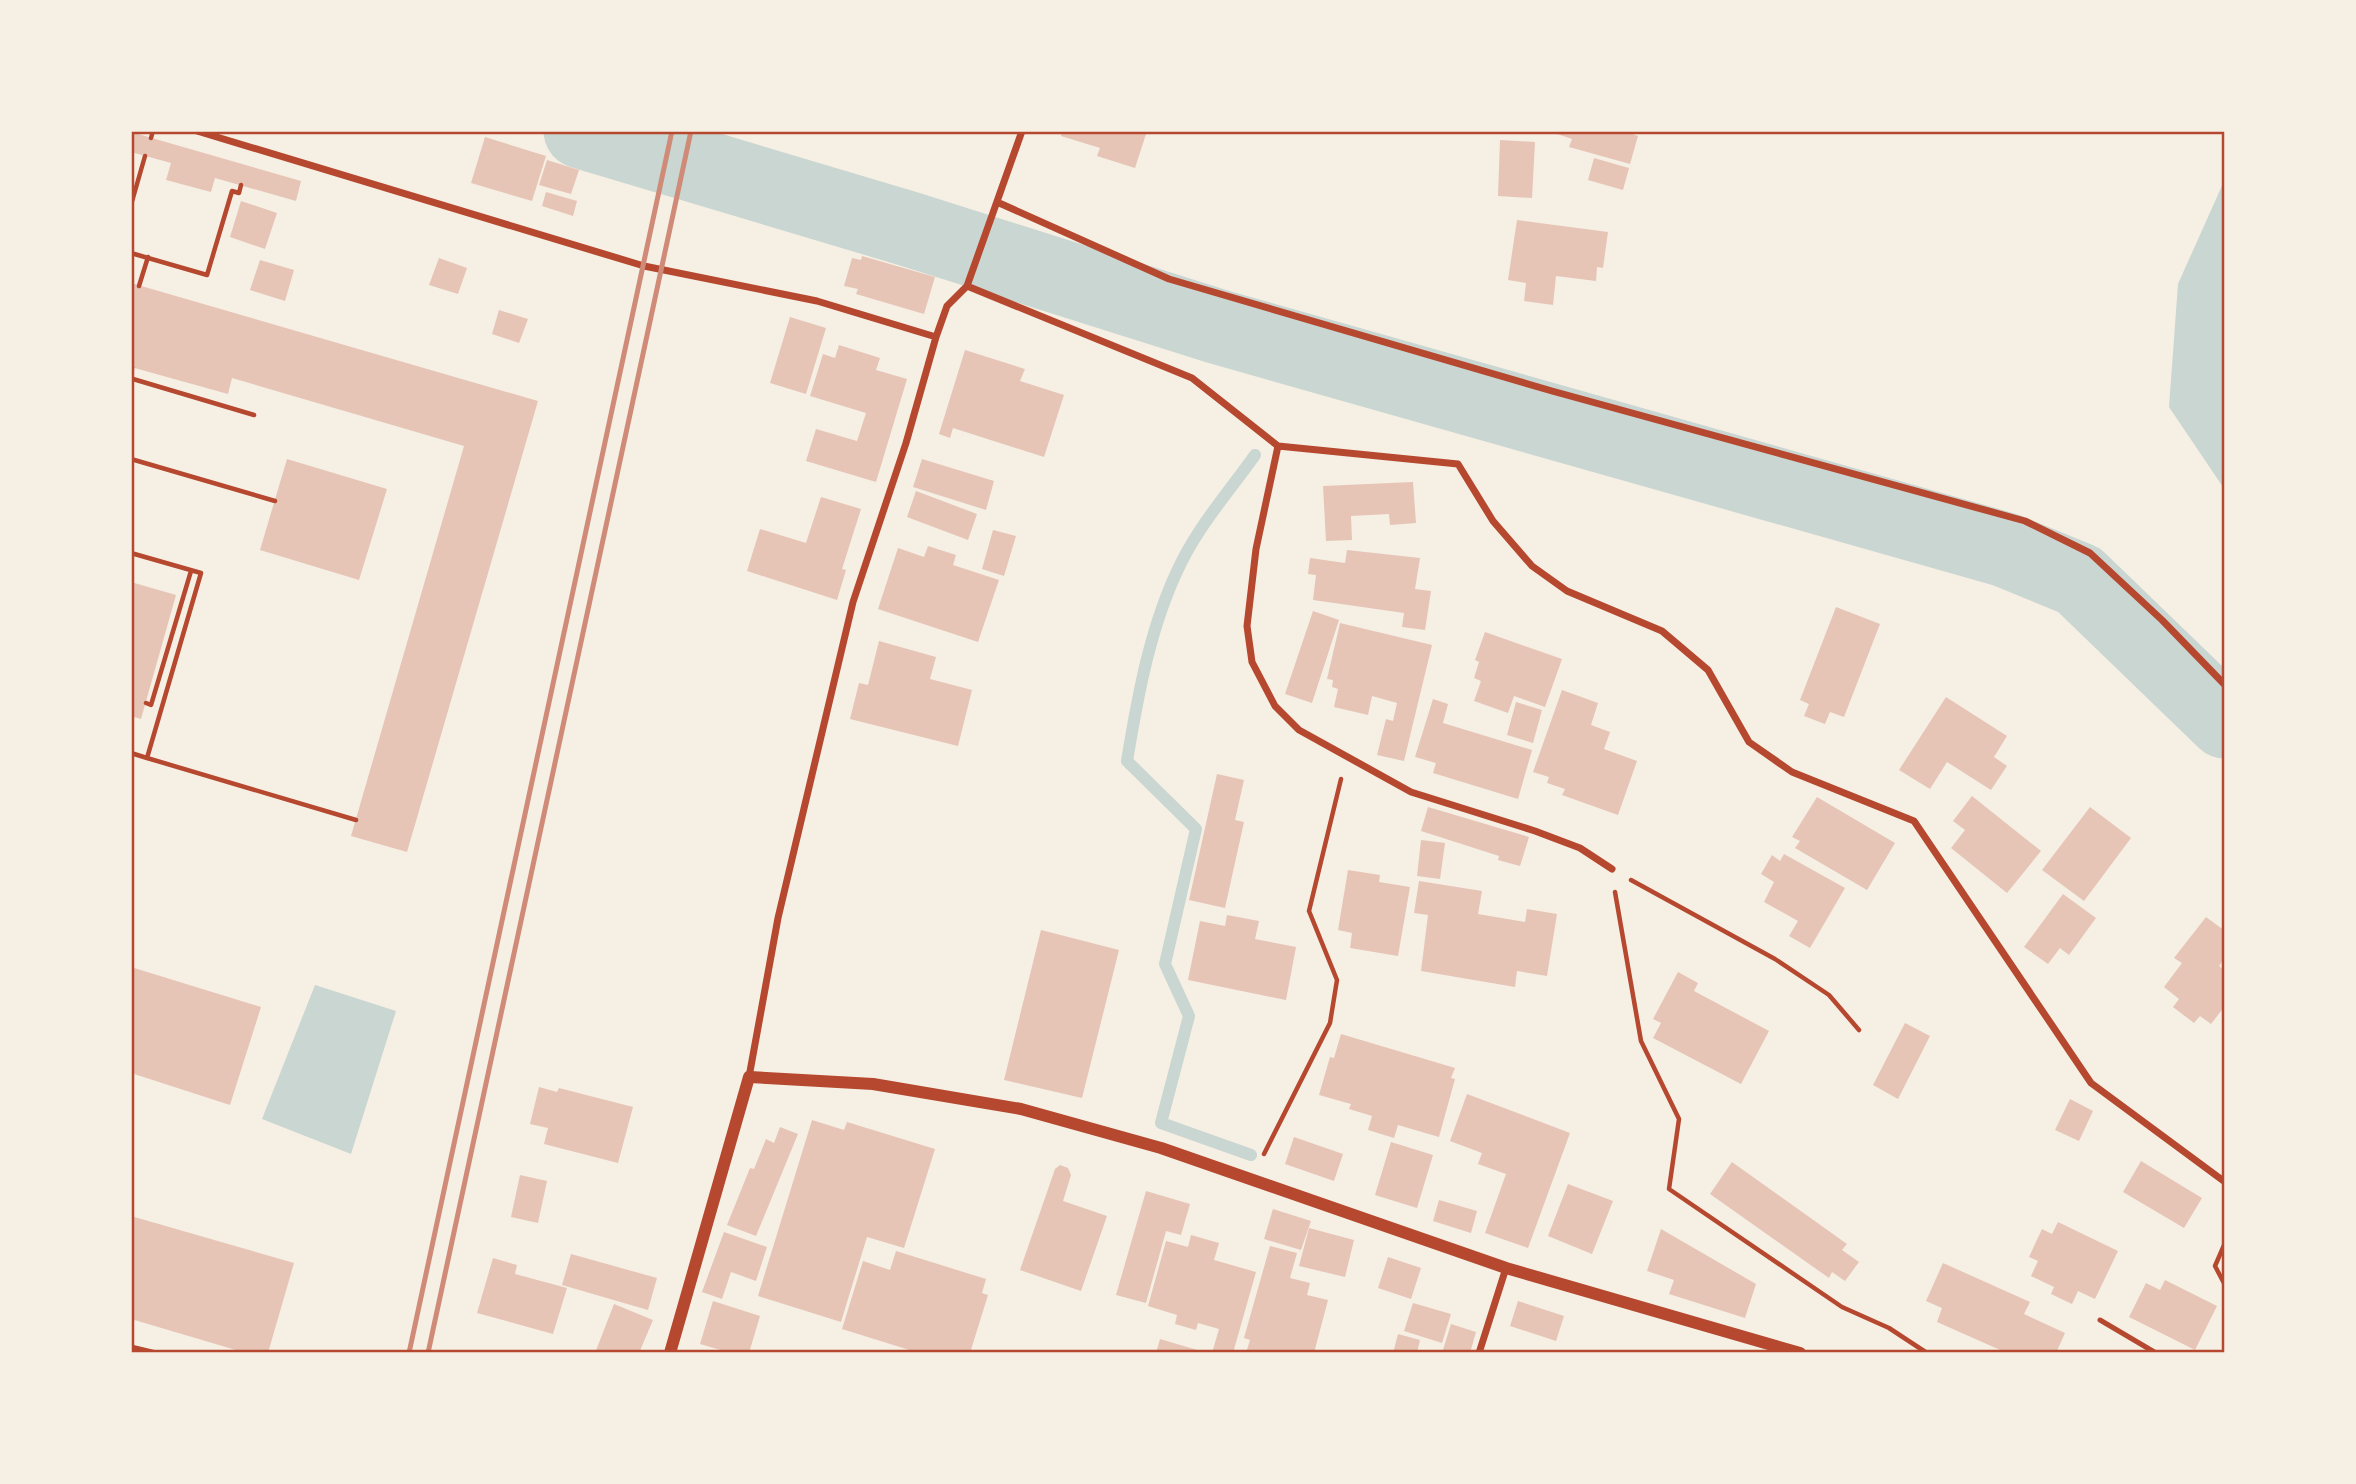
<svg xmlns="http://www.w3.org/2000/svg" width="2356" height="1484" font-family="'Alegreya Sans',sans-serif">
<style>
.water{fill:#c9d6d2}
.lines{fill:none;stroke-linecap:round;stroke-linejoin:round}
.stream{stroke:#c9d6d2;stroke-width:12}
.river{stroke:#c9d6d2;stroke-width:75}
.building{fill:#e6c5b7}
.path{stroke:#b5482f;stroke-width:4.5}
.service{stroke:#b5482f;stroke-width:5}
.minor{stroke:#b5482f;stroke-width:7}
.tertiary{stroke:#b5482f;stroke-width:12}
.rail{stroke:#cf8b77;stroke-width:5}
.neatline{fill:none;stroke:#b5482f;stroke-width:2.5}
</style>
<rect width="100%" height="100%" fill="#f6efe4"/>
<!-- water -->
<path class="water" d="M 2225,179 L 2225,490 L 2169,407 L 2178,284 Z
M 315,985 L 396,1011 L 351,1154 L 262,1119 Z"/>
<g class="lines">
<!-- stream -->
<path class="stream" d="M 1251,1155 L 1161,1123 L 1189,1016 L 1165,964 L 1196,829 L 1127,761 C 1138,694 1151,622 1182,561 C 1201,523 1231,489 1255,455"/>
<!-- river -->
<path class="river" d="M 581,131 L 909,229 L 1219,327 L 2006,550 L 2079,580 L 2225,721"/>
</g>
<!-- building -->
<path class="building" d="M 1062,131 L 1147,131 L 1135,168 L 1097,156 L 1100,148 L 1061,136 Z
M 1548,131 L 1623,131 L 1638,136 L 1630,164 L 1569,147 L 1572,139 Z
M 131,132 L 301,181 L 296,201 L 215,178 L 211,192 L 166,180 L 171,163 L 131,152 Z
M 485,137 L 546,156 L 532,201 L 471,183 Z
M 1500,140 L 1535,142 L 1532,198 L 1498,196 Z
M 1594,158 L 1629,168 L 1623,190 L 1588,180 Z
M 547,160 L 579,170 L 571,194 L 539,185 Z
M 546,192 L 577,201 L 573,216 L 542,206 Z
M 241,201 L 277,213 L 265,249 L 230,237 Z
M 1517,220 L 1608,232 L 1603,268 L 1597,267 L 1596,281 L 1556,276 L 1553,305 L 1524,301 L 1526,283 L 1508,280 Z
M 862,256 L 935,277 L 924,314 L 856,294 L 858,289 L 844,286 L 852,258 L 861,260 Z
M 439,258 L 467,268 L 458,294 L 429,285 Z
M 260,260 L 294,270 L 285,301 L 250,290 Z
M 131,283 L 538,401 L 407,852 L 351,836 L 464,446 L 232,378 L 228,394 L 131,367 Z
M 499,310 L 528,319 L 519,343 L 492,334 Z
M 790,317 L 826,328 L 806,394 L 770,383 Z
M 839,345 L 880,358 L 876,370 L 907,379 L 876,482 L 806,461 L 816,429 L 857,441 L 866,413 L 810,396 L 823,354 L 835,358 Z
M 965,350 L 1025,369 L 1020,381 L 1064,395 L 1044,457 L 953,428 L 950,438 L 939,434 Z
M 287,459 L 387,489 L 359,580 L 260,550 Z
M 922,459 L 994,481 L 986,510 L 913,487 Z
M 1413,482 L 1416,523 L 1390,525 L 1389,514 L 1351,516 L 1352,540 L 1326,541 L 1323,486 Z
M 916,491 L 977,514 L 968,540 L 907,517 Z
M 821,497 L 861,509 L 842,569 L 846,570 L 837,600 L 747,571 L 760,529 L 806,543 Z
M 993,530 L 1016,536 L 1004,576 L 982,569 Z
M 928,546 L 956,555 L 953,565 L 999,580 L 978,642 L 878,609 L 898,548 L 924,557 Z
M 1347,550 L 1420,558 L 1415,589 L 1431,591 L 1425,630 L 1402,627 L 1404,613 L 1313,600 L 1316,575 L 1308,574 L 1310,558 L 1345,563 Z
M 131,582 L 176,595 L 141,719 L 131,716 Z
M 1836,607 L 1880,624 L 1844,717 L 1830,712 L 1825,724 L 1804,716 L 1809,704 L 1800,700 Z
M 1313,611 L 1339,620 L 1312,703 L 1285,694 Z
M 1340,623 L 1432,645 L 1404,761 L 1377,755 L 1386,719 L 1393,721 L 1397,703 L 1372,696 L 1368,715 L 1334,707 L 1338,689 L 1332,687 L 1333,680 L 1327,679 Z
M 1485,632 L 1562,659 L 1545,707 L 1514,696 L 1508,713 L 1474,701 L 1481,681 L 1474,678 L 1479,662 L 1475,660 Z
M 879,641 L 936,657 L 930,679 L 972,690 L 958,746 L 850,719 L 859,683 L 868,685 Z
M 1562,690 L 1598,703 L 1591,725 L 1610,732 L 1604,749 L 1637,761 L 1618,815 L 1562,795 L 1565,789 L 1547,783 L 1549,777 L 1533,772 Z
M 1946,697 L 2007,736 L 1994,757 L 2007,766 L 1991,790 L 1947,762 L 1930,789 L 1899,770 Z
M 1433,699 L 1448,704 L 1443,723 L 1532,750 L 1518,799 L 1433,773 L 1436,763 L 1415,757 Z
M 1516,702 L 1542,710 L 1533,743 L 1507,735 Z
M 1217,774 L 1244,780 L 1235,820 L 1244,822 L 1225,908 L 1189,900 Z
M 1972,796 L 2041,851 L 2007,893 L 1951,848 L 1965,830 L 1953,821 Z
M 1817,797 L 1895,843 L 1867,890 L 1795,848 L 1800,841 L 1792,837 Z
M 1428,807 L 1529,837 L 1520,866 L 1498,860 L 1499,856 L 1421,831 Z
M 2090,807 L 2131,838 L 2084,901 L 2042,870 Z
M 1421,840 L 1445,843 L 1440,879 L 1417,876 Z
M 1784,854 L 1845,888 L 1810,948 L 1789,936 L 1798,921 L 1764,902 L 1774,882 L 1761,874 L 1772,855 L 1780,861 Z
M 1348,870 L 1380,875 L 1379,882 L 1410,887 L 1398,956 L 1350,948 L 1352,933 L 1338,930 Z
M 1419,881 L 1482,891 L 1478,914 L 1525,922 L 1527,909 L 1557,914 L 1547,976 L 1517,971 L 1515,987 L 1421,971 L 1428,915 L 1414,913 Z
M 2063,894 L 2096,918 L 2069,955 L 2060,948 L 2048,964 L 2024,947 Z
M 1227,915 L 1259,921 L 1255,939 L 1296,947 L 1286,1000 L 1188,980 L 1200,921 L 1225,926 Z
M 2206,917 L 2225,931 L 2225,958 L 2219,966 L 2225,971 L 2225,1006 L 2211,1024 L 2200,1016 L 2194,1023 L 2173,1007 L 2179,999 L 2164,987 L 2182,963 L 2174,958 Z
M 1041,930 L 1119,950 L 1082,1098 L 1004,1080 Z
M 131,967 L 261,1007 L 230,1105 L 131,1073 Z
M 1678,972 L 1698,983 L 1694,991 L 1769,1031 L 1741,1084 L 1653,1038 L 1661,1023 L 1653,1019 Z
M 1905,1023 L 1930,1036 L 1898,1099 L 1873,1085 Z
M 1341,1034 L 1455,1068 L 1451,1078 L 1455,1079 L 1439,1137 L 1398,1125 L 1394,1138 L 1368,1130 L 1372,1116 L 1349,1109 L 1351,1104 L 1319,1095 L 1330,1057 L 1334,1058 Z
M 539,1087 L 557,1092 L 559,1088 L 633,1107 L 618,1163 L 544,1144 L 548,1128 L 530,1124 Z
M 1467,1094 L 1570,1133 L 1528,1248 L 1485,1233 L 1506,1174 L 1478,1164 L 1482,1153 L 1450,1141 Z
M 2070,1099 L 2093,1111 L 2079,1141 L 2055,1130 Z
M 812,1120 L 844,1130 L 847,1122 L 935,1149 L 904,1248 L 867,1237 L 841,1322 L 758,1296 Z
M 780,1127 L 798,1134 L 756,1236 L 727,1225 L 750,1168 L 754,1169 L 766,1139 L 774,1143 Z
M 1294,1137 L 1343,1154 L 1334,1181 L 1285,1164 Z
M 1391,1142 L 1433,1155 L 1417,1208 L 1375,1195 Z
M 2141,1161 L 2202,1198 L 2184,1228 L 2123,1192 Z
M 1732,1162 L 1847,1244 L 1842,1250 L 1859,1262 L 1845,1281 L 1832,1272 L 1829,1278 L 1710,1194 Z
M 1060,1165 L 1068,1168 L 1071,1175 L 1063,1201 L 1107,1216 L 1081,1291 L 1020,1270 L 1055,1169 Z
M 520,1175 L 547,1181 L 538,1223 L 511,1217 Z
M 1568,1184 L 1613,1201 L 1592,1254 L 1548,1236 Z
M 1146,1191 L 1190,1204 L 1181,1235 L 1166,1231 L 1146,1303 L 1116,1295 Z
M 1439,1200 L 1477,1211 L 1471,1233 L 1433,1221 Z
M 1273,1209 L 1311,1221 L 1301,1250 L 1264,1239 Z
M 131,1216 L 294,1263 L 268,1353 L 246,1353 L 131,1319 Z
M 2058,1222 L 2118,1251 L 2095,1299 L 2078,1291 L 2072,1304 L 2051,1294 L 2054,1287 L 2031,1276 L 2038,1261 L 2029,1257 L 2042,1229 L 2052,1234 Z
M 1309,1228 L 1354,1240 L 1345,1277 L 1299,1266 Z
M 1661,1229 L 1756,1284 L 1745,1318 L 1669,1294 L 1674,1280 L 1647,1271 Z
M 724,1232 L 767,1247 L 756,1281 L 731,1272 L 722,1299 L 702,1292 Z
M 1191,1235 L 1219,1243 L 1214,1260 L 1256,1272 L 1233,1353 L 1212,1353 L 1219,1329 L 1198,1323 L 1196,1330 L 1175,1324 L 1177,1315 L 1148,1306 L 1166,1241 L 1188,1247 Z
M 1270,1246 L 1297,1253 L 1290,1278 L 1310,1283 L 1307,1295 L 1328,1300 L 1314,1353 L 1246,1353 L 1250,1340 L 1244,1338 Z
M 896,1251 L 986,1279 L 982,1293 L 988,1295 L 970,1353 L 919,1353 L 842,1329 L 863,1261 L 890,1270 Z
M 571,1254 L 657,1278 L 648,1310 L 562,1285 Z
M 1388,1257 L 1421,1268 L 1411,1299 L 1378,1288 Z
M 493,1258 L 517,1265 L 515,1274 L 567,1288 L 553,1334 L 477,1313 Z
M 1943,1263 L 2030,1302 L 2024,1314 L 2065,1333 L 2056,1353 L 2007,1353 L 1937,1322 L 1942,1308 L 1926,1301 Z
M 2165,1280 L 2217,1306 L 2195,1350 L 2129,1317 L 2146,1283 L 2160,1290 Z
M 713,1301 L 760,1316 L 749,1353 L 731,1353 L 700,1344 Z
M 1518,1301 L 1564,1316 L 1556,1341 L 1510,1326 Z
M 1413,1303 L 1451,1314 L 1442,1343 L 1404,1331 Z
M 614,1304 L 653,1320 L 639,1353 L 595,1353 Z
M 1451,1324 L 1476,1332 L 1470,1353 L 1442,1353 Z
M 1398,1334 L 1420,1340 L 1417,1353 L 1393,1353 Z
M 1160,1339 L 1204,1352 L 1204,1353 L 1156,1353 Z"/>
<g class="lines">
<!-- path -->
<path class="path" d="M 151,138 L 153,131
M 131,205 L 145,156
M 131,253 L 207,275 L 232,191 L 239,193 L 241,185
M 139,286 L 148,257
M 133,379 L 254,415
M 131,386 L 132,367
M 131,459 L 275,501
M 131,553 L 201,573 L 147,758 L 131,753
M 146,703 L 151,705 L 191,571
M 147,758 L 356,820
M 1631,880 L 1775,959 L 1829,995 L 1859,1030
M 1615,892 L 1641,1041 L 1679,1119 L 1669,1189 L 1842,1307 L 1889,1328 L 1927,1353
M 1264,1154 L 1330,1023 L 1337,980 L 1309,911 L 1341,779
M 2225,1243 L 2215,1266 L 2225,1285"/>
<!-- service -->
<path class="service" d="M 2100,1320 L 2156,1353
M 131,1347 L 156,1353"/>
<!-- minor -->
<path class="minor" d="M 197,131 L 644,266 L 817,301 L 936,337
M 997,202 L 1169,279 L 1552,391 L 2025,521 L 2090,553 L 2162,620 L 2225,685
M 967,286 L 1192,378 L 1278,446 L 1458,464 L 1493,521 L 1532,566 L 1567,591 L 1662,631 L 1708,670 L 1749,742 L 1792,772 L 1914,821 L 2091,1083 L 2225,1182
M 1278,446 L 1256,549 L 1247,626 L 1252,662 L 1275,706 L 1299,730 L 1411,792 L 1535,831 L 1580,848 L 1612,869
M 749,1077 L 778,918 L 853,602 L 906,443 L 936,337 L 947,306 L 967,286 L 1022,131
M 1479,1353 L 1506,1268"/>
<!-- tertiary -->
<path class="tertiary" d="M 670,1353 L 749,1077 L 873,1084 L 1021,1109 L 1161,1148 L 1506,1268 L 1800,1353"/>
<!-- rail -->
<path class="rail" d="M 409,1353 L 672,131
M 428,1353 L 691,131"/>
</g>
<!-- border -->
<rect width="2356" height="1484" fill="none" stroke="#f6efe4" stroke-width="266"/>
<rect x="133" y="133" width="2090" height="1218" class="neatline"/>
</svg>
